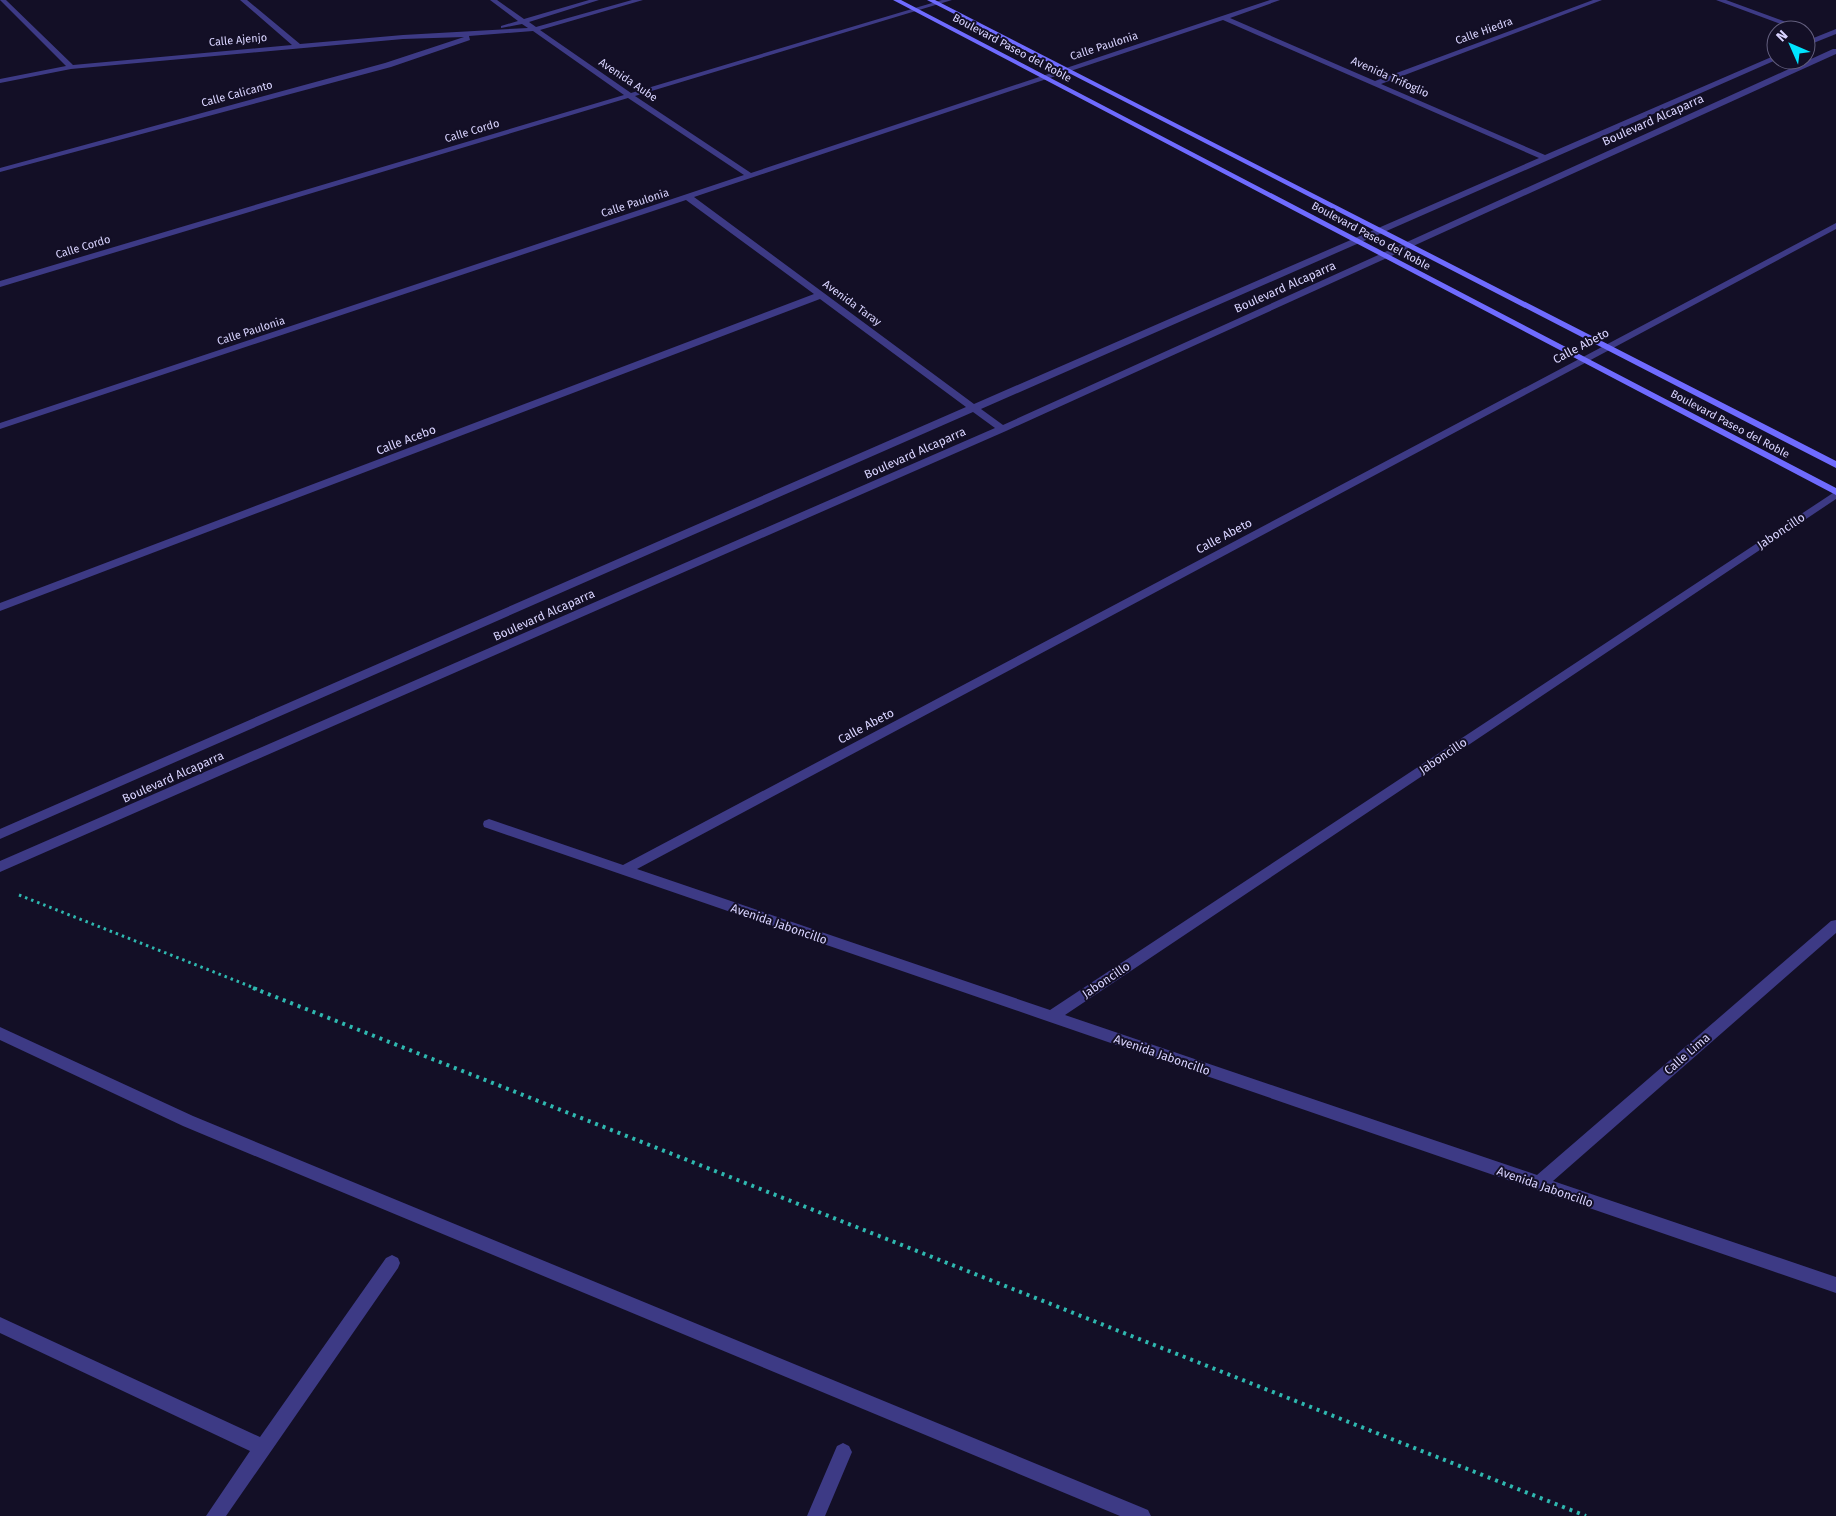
<svg xmlns="http://www.w3.org/2000/svg" width="1836" height="1516" font-family="'Fira Sans',sans-serif">
<style>
.lines{fill:none;stroke-linecap:round;stroke-linejoin:round}
.path-far1{stroke:#2fb8b0;stroke-width:3;stroke-dasharray:2.5 4;stroke-linecap:butt}
.path{stroke:#2fb8b0;stroke-width:4;stroke-dasharray:3 5;stroke-linecap:butt}
.street{fill:#3d3a85;fill-rule:evenodd}
.secondary{fill:#6f6bff;fill-rule:evenodd}
.labels{text-anchor:middle;dominant-baseline:central;stroke-width:4;stroke-linejoin:round;paint-order:stroke}
.far-street-label{font-size:11px;fill:#d9d4ff;stroke:#130f26}
.street-label{font-size:12px;fill:#d9d4ff;stroke:#130f26}
</style>
<rect width="100%" height="100%" fill="#130f26"/>
<g class="lines">
<!-- path-far1 -->
<path class="path-far1" d="M 19,895 L 257,989"/>
<!-- path -->
<path class="path" d="M 253,988 L 1586,1516"/>
<!-- street -->
<path class="street" d="M 0,0 L 6,0 L 73,65 L 292,45 L 240,0 L 247,0 L 300,44 L 403,35 L 528,28 L 522,24 L 501,28 L 501,26 L 518,21 L 490,0 L 497,0 L 524,19 L 589,0 L 599,0 L 529,22 L 536,27 L 632,0 L 643,0 L 540,30 L 631,93 L 942,0 L 952,0 L 635,96 L 751,173 L 1270,0 L 1280,0 L 1230,18 L 1375,81 L 1593,0 L 1602,0 L 1381,84 L 1545,155 L 1776,55 L 1776,60 L 981,409 L 1003,425 L 1833,49 L 1836,49 L 1836,54 L 1006,431 L 0,872 L 0,861 L 995,428 L 973,412 L 0,839 L 0,829 L 966,407 L 820,299 L 0,611 L 0,603 L 814,294 L 686,200 L 0,429 L 0,423 L 744,175 L 628,98 L 0,287 L 0,281 L 624,95 L 533,31 L 469,36 L 470,40 L 391,67 L 0,172 L 0,168 L 385,63 L 464,37 L 403,39 L 71,69 L 0,83 L 0,79 L 66,66 ZM 1223,20 L 1539,158 L 974,404 L 694,197 Z
M 1716,0 L 1726,0 L 1808,30 L 1806,32 L 1806,30 L 1797,30 Z
M 1836,29 L 1836,34 L 1806,46 L 1806,41 Z
M 1836,223 L 1836,229 L 637,869 L 1050,1010 L 1836,491 L 1836,499 L 1065,1015 L 1537,1175 L 1831,921 L 1836,920 L 1836,933 L 1553,1181 L 1836,1277 L 1836,1293 L 484,827 L 483,824 L 484,821 L 489,819 L 623,865 Z
M 0,1027 L 193,1116 L 1148,1510 L 1151,1516 L 1120,1516 L 183,1126 L 0,1040 Z
M 392,1255 L 398,1258 L 400,1263 L 398,1268 L 226,1516 L 206,1516 L 250,1451 L 0,1333 L 0,1317 L 260,1437 L 386,1258 Z
M 843,1443 L 849,1446 L 852,1452 L 825,1516 L 807,1516 L 837,1446 Z"/>
<!-- secondary -->
<path class="secondary" d="M 893,0 L 901,0 L 1836,488 L 1836,495 Z
M 927,0 L 935,0 L 1836,461 L 1836,468 Z"/>
</g>
<g class="labels">
<!-- far-street labels -->
<g class="far-street-label">
<text transform="translate(1484 31) rotate(-20)">Calle Hiedra</text>
<text transform="translate(238 40) rotate(-5)">Calle Ajenjo</text>
<text transform="translate(1104 46) rotate(-18)">Calle Paulonia</text>
<text transform="translate(1012 48) rotate(28)">Boulevard Paseo del Roble</text>
<text transform="translate(1390 77) rotate(24)">Avenida Trifoglio</text>
<text transform="translate(628 80) rotate(34)">Avenida Aube</text>
<text transform="translate(237 94) rotate(-15)">Calle Calicanto</text>
<text transform="translate(472 131) rotate(-17)">Calle Cordo</text>
<text transform="translate(635 203) rotate(-18)">Calle Paulonia</text>
<text transform="translate(1371 236) rotate(28)">Boulevard Paseo del Roble</text>
<text transform="translate(83 247) rotate(-17)">Calle Cordo</text>
<text transform="translate(852 303) rotate(36)">Avenida Taray</text>
<text transform="translate(251 331) rotate(-18)">Calle Paulonia</text>
<text transform="translate(1730 424) rotate(28)">Boulevard Paseo del Roble</text>
</g>
<!-- street labels -->
<g class="street-label">
<text transform="translate(1653 120) rotate(-24)">Boulevard Alcaparra</text>
<text transform="translate(1285 287) rotate(-24)">Boulevard Alcaparra</text>
<text transform="translate(1581 346) rotate(-28)">Calle Abeto</text>
<text transform="translate(406 440) rotate(-21)">Calle Acebo</text>
<text transform="translate(915 453) rotate(-24)">Boulevard Alcaparra</text>
<text transform="translate(1781 531) rotate(-34)">Jaboncillo</text>
<text transform="translate(1224 536) rotate(-28)">Calle Abeto</text>
<text transform="translate(544 615) rotate(-24)">Boulevard Alcaparra</text>
<text transform="translate(866 726) rotate(-28)">Calle Abeto</text>
<text transform="translate(1443 756) rotate(-34)">Jaboncillo</text>
<text transform="translate(173 777) rotate(-24)">Boulevard Alcaparra</text>
<text transform="translate(779 924) rotate(19)">Avenida Jaboncillo</text>
<text transform="translate(1106 980) rotate(-34)">Jaboncillo</text>
<text transform="translate(1687 1054) rotate(-41)">Calle Lima</text>
<text transform="translate(1162 1055) rotate(19)">Avenida Jaboncillo</text>
<text transform="translate(1545 1187) rotate(19)">Avenida Jaboncillo</text>
</g>
</g>
<!-- north arrow -->
<g transform="translate(1791 45) rotate(315)"><circle r="24" fill="#130f26" stroke="#625e7d"/>
<path d="M0-4L9 19L0 12L-9 19Z" fill="#00e5ff"/>
<text y="-8" font-size="14" font-weight="bold" text-anchor="middle" fill="#d9d4ff">N</text>
</g>
</svg>
